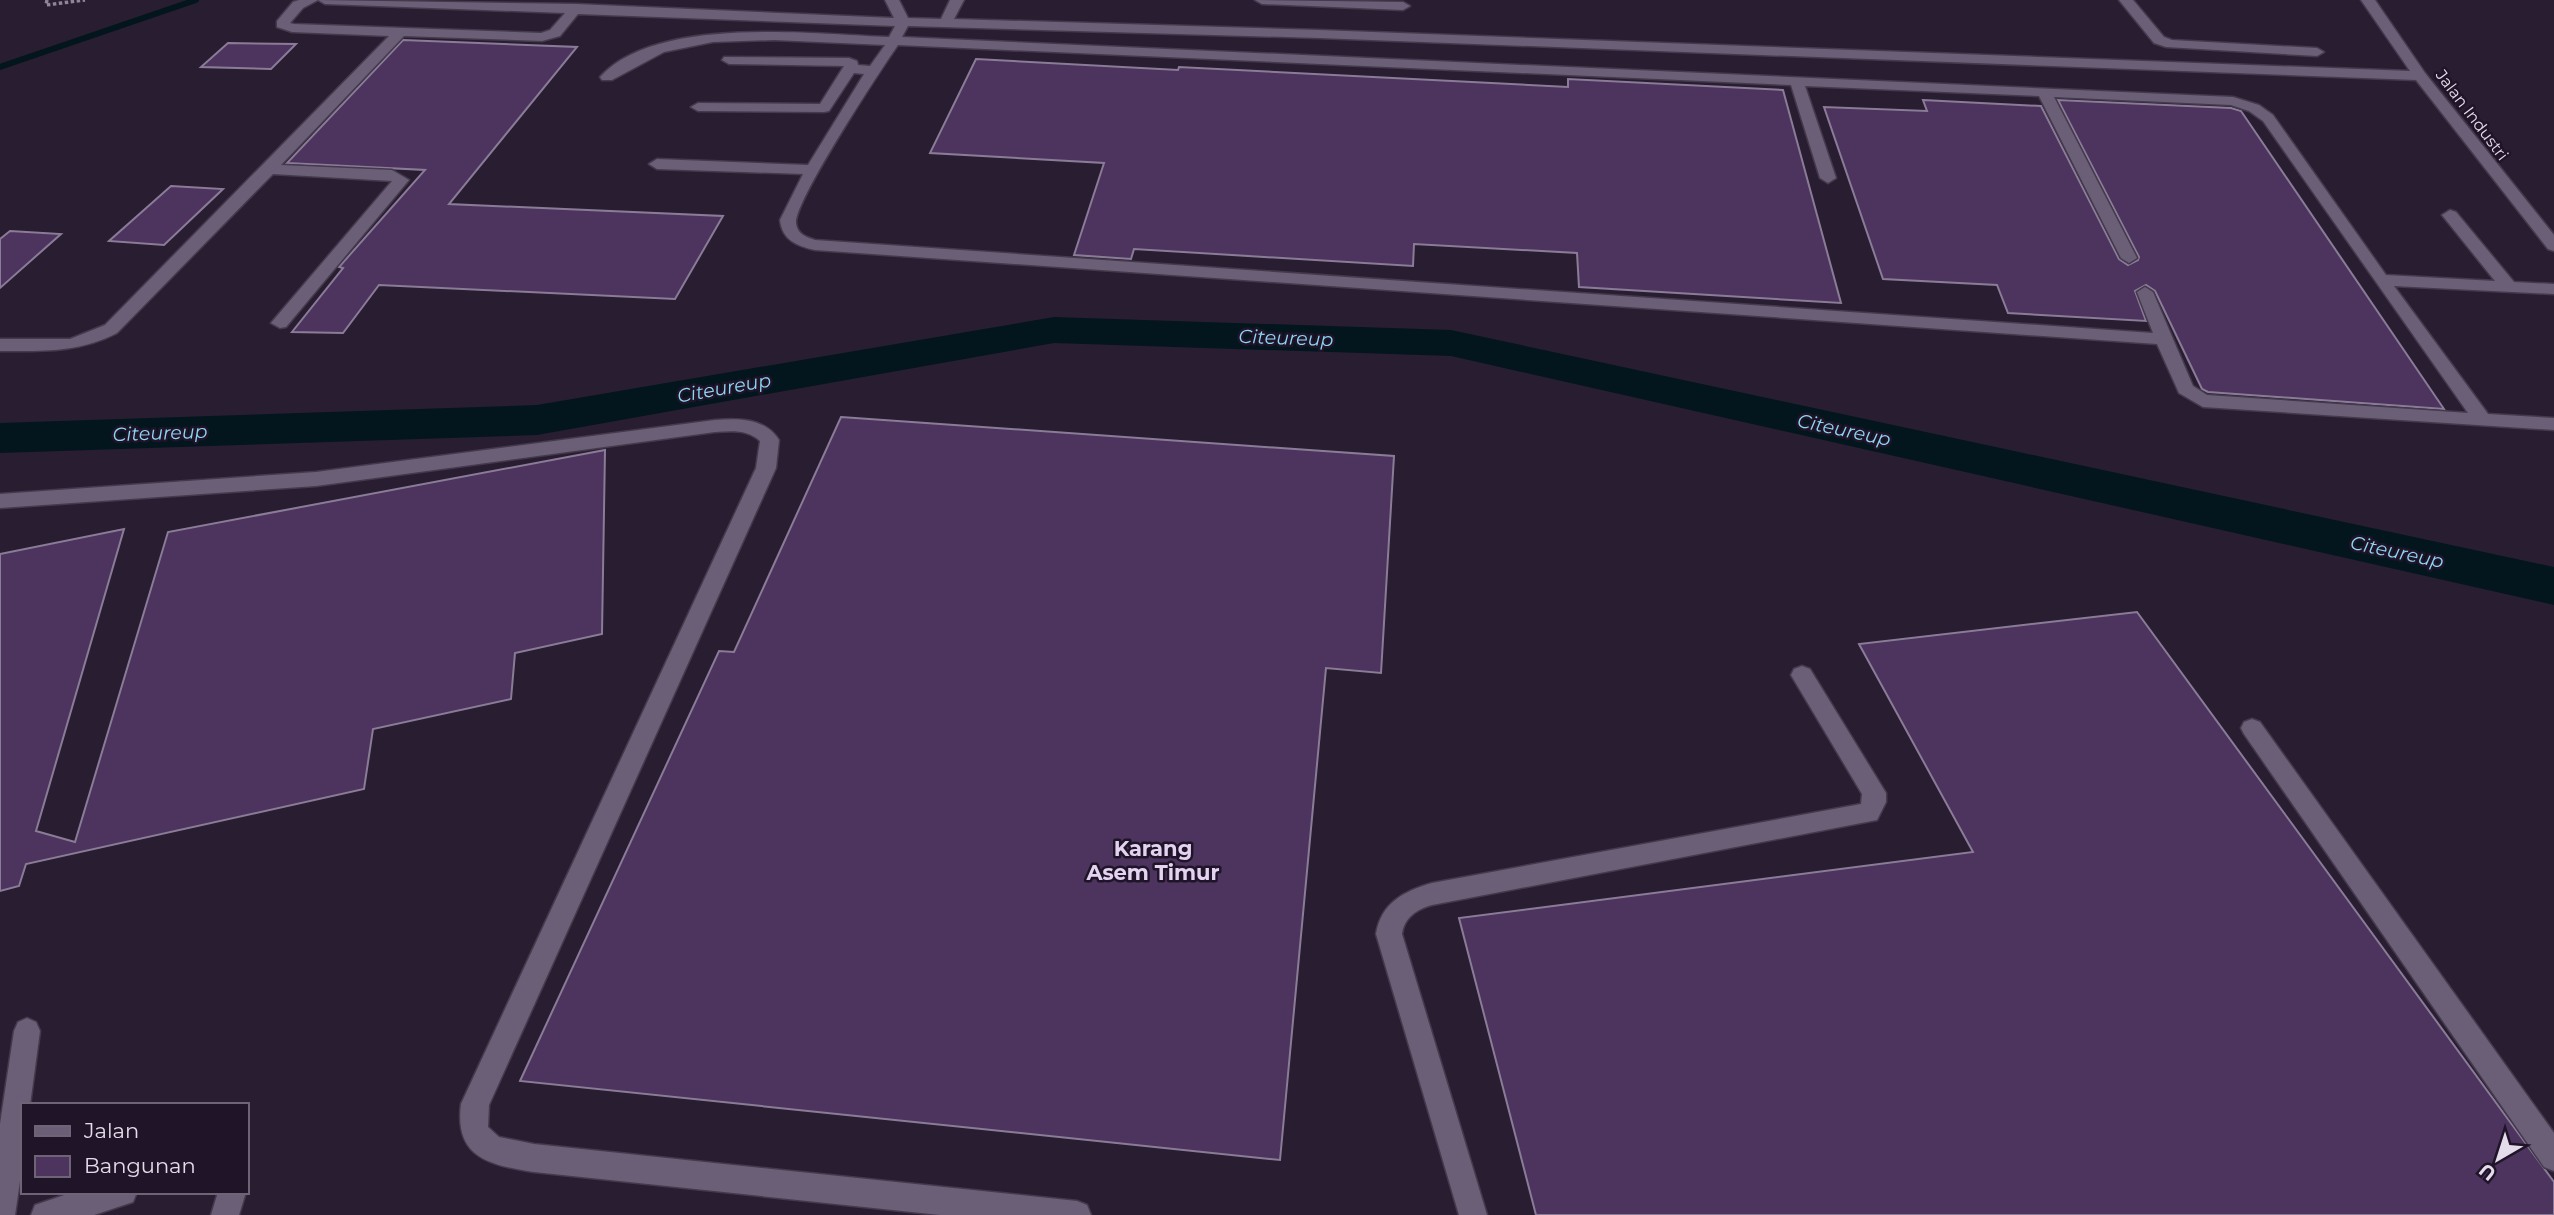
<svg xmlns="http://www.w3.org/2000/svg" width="2554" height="1215" font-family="Montserrat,sans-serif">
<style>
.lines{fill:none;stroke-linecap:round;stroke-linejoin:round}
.stream{stroke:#03161e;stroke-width:6}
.river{fill:#03161e;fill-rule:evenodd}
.building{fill:#4c345f;stroke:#8a7c96;stroke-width:2}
.minor-casing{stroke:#443a4c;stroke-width:3}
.path{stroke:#8f8597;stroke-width:3.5;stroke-dasharray:3.5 2.5;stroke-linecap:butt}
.minor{fill:#6b5e77;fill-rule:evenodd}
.labels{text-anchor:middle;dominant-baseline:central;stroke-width:5;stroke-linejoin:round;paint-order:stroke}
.far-street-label{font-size:16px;fill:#e4dceb;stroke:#1f1428}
.water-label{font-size:19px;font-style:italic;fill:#8dd6f5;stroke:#1f1428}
.quarter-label{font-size:21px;font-weight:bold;fill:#e3d3f0;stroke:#1f1428}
</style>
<rect width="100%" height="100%" fill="#291d32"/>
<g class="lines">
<!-- stream -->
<path class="stream" d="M 0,67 L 196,0"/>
<!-- river -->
<path class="river" d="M 1054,317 L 1451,330 L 2554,567 L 2554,605 L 1451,356 L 1054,343 L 537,435 L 0,453 L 0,423 L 537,405 Z"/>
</g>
<!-- building -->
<path class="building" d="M 403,40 L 577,47 L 449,204 L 723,216 L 675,299 L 379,285 L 343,333 L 292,332 L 343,268 L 339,267 L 425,170 L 287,163 Z
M 228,43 L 296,44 L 271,69 L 201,67 Z
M 976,59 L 1178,70 L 1179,67 L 1568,87 L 1568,79 L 1783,90 L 1841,303 L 1579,287 L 1577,253 L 1414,244 L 1413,266 L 1134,249 L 1131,259 L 1074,255 L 1104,163 L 930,153 Z
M 1923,100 L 2041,106 L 2119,259 L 2128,265 L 2138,260 L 2139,257 L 2058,100 L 2231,108 L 2241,111 L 2444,409 L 2208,392 L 2202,389 L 2155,291 L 2146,285 L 2135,291 L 2146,321 L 2008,313 L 1997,285 L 1883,279 L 1824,107 L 1927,111 Z
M 171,186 L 223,189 L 164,245 L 109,241 Z
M 10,231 L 61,234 L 0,288 L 0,239 Z
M 841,417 L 1394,456 L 1381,673 L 1326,668 L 1280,1160 L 520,1081 L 719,651 L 734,652 Z
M 605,450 L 602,634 L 515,653 L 511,699 L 373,729 L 364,789 L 26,864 L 19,886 L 0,891 L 0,554 L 124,529 L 36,831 L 75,842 L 168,532 Z
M 2137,612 L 2554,1182 L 2554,1215 L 1536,1215 L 1459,918 L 1973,852 L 1859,644 Z"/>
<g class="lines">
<defs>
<path id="minor" d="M 299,0 L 318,0 L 303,8 L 290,23 L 294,24 L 541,33 L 550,30 L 565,13 L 325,4 L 318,0 L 576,4 L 894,18 L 885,0 L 899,0 L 908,18 L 941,19 L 950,0 L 964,0 L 954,19 L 1319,30 L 2410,71 L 2361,0 L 2375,0 L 2425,73 L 2554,235 L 2554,251 L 2548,249 L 2416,80 L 1319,38 L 908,26 L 902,37 L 2233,97 L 2259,105 L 2273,115 L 2386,275 L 2495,281 L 2442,215 L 2450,210 L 2456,212 L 2514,282 L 2554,284 L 2554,294 L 2394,286 L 2488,414 L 2554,418 L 2554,430 L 2203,407 L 2179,393 L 2157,344 L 815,250 C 797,246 782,240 780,220 L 803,174 L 657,169 L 649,164 L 657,159 L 808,165 L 864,74 L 854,73 L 829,111 L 824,112 L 698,111 L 691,107 L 698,103 L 820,104 L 844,66 L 729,64 L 722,60 L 724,57 L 849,58 L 857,61 L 858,65 L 870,66 L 885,45 L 774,40 L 713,42 L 664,52 L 612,80 L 602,80 L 600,77 C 656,15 813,34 889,37 L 895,26 L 578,14 L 560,36 L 542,41 L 404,36 L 281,165 L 392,170 L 409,180 L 286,327 L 280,328 L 271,323 L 392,181 L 273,174 L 117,333 C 79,353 42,351 0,351 L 0,339 L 70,339 L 105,325 L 389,36 L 292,32 L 277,27 L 277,21 L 293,2 ZM 898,45 L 1791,85 L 1820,178 L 1828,183 L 1836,178 L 1805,86 L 2039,96 L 2121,258 L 2129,263 L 2137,258 L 2054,97 L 2231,105 L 2249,111 L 2263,121 L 2468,413 L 2207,395 L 2193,386 L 2153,292 L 2145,287 L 2137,292 L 2153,333 L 815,240 C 806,237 797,234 796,223 C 795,200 880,71 898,45 Z
M 1255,0 L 1403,2 L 1410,6 L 1403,10 L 1262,4 Z
M 2119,0 L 2133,0 L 2164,37 L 2172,40 L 2317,48 L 2324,52 L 2317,56 L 2166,47 L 2154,43 Z
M 715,420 C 739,418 765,418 779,440 L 776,468 L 489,1105 L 488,1127 L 499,1137 L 534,1144 L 1077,1201 L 1087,1205 L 1091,1215 L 940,1215 L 534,1172 C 490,1165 454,1158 461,1104 L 756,468 L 760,441 C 747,429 732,431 715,432 L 316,486 L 0,508 L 0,494 L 316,472 Z
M 1802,666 L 1810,669 L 1886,793 L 1886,802 L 1877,820 L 1432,905 C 1417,909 1404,918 1402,934 L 1487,1215 L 1459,1215 L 1376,934 C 1381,903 1404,891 1432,883 L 1861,804 L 1862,794 L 1791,675 L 1794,669 Z
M 2252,719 L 2260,722 L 2554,1133 L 2554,1171 L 2544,1167 L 2244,734 L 2241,728 L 2244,722 Z
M 27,1018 L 36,1022 L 40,1031 L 30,1105 L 23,1105 L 23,1161 L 15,1215 L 0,1215 L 0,1124 L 14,1031 L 18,1022 Z
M 73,1192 L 137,1192 L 133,1202 L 94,1215 L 31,1215 L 35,1205 Z
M 218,1192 L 246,1192 L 239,1215 L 211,1215 Z"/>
</defs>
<!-- minor casing -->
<use href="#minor" class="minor-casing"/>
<!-- path -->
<path class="path" d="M 47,0 L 46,5 L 85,0"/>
<!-- minor -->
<use href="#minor" class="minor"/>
</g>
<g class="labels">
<!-- far-street labels -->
<g class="far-street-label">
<text transform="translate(2472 115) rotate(53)">Jalan Industri</text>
</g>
<!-- water labels -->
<g class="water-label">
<text transform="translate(1286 338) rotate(2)">Citeureup</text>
<text transform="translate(724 388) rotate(-10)">Citeureup</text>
<text transform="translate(1844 430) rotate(12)">Citeureup</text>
<text transform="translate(160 433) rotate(-2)">Citeureup</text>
<text transform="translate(2397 552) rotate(12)">Citeureup</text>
</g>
<!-- quarter labels -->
<g class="quarter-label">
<text x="1153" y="848">Karang<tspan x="1153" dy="24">Asem Timur</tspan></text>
</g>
</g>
<!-- legend -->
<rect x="21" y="1103" width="228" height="91" fill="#1f1428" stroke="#6e6476" stroke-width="2"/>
<rect x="35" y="1126" width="35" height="10" fill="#6b5e77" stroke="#6e6476" stroke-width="2"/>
<text x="84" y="1138" font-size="21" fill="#e4dceb">Jalan</text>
<rect x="35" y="1156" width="35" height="21" fill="#4c345f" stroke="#6e6476" stroke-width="2"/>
<text x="84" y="1173" font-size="21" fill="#e4dceb">Bangunan</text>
<!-- north arrow -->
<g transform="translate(2498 1159) rotate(219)" stroke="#1f1428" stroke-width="5" paint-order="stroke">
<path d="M0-5L12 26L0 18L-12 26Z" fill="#e4dceb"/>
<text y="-10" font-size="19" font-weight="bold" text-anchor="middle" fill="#e4dceb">U</text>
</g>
</svg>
